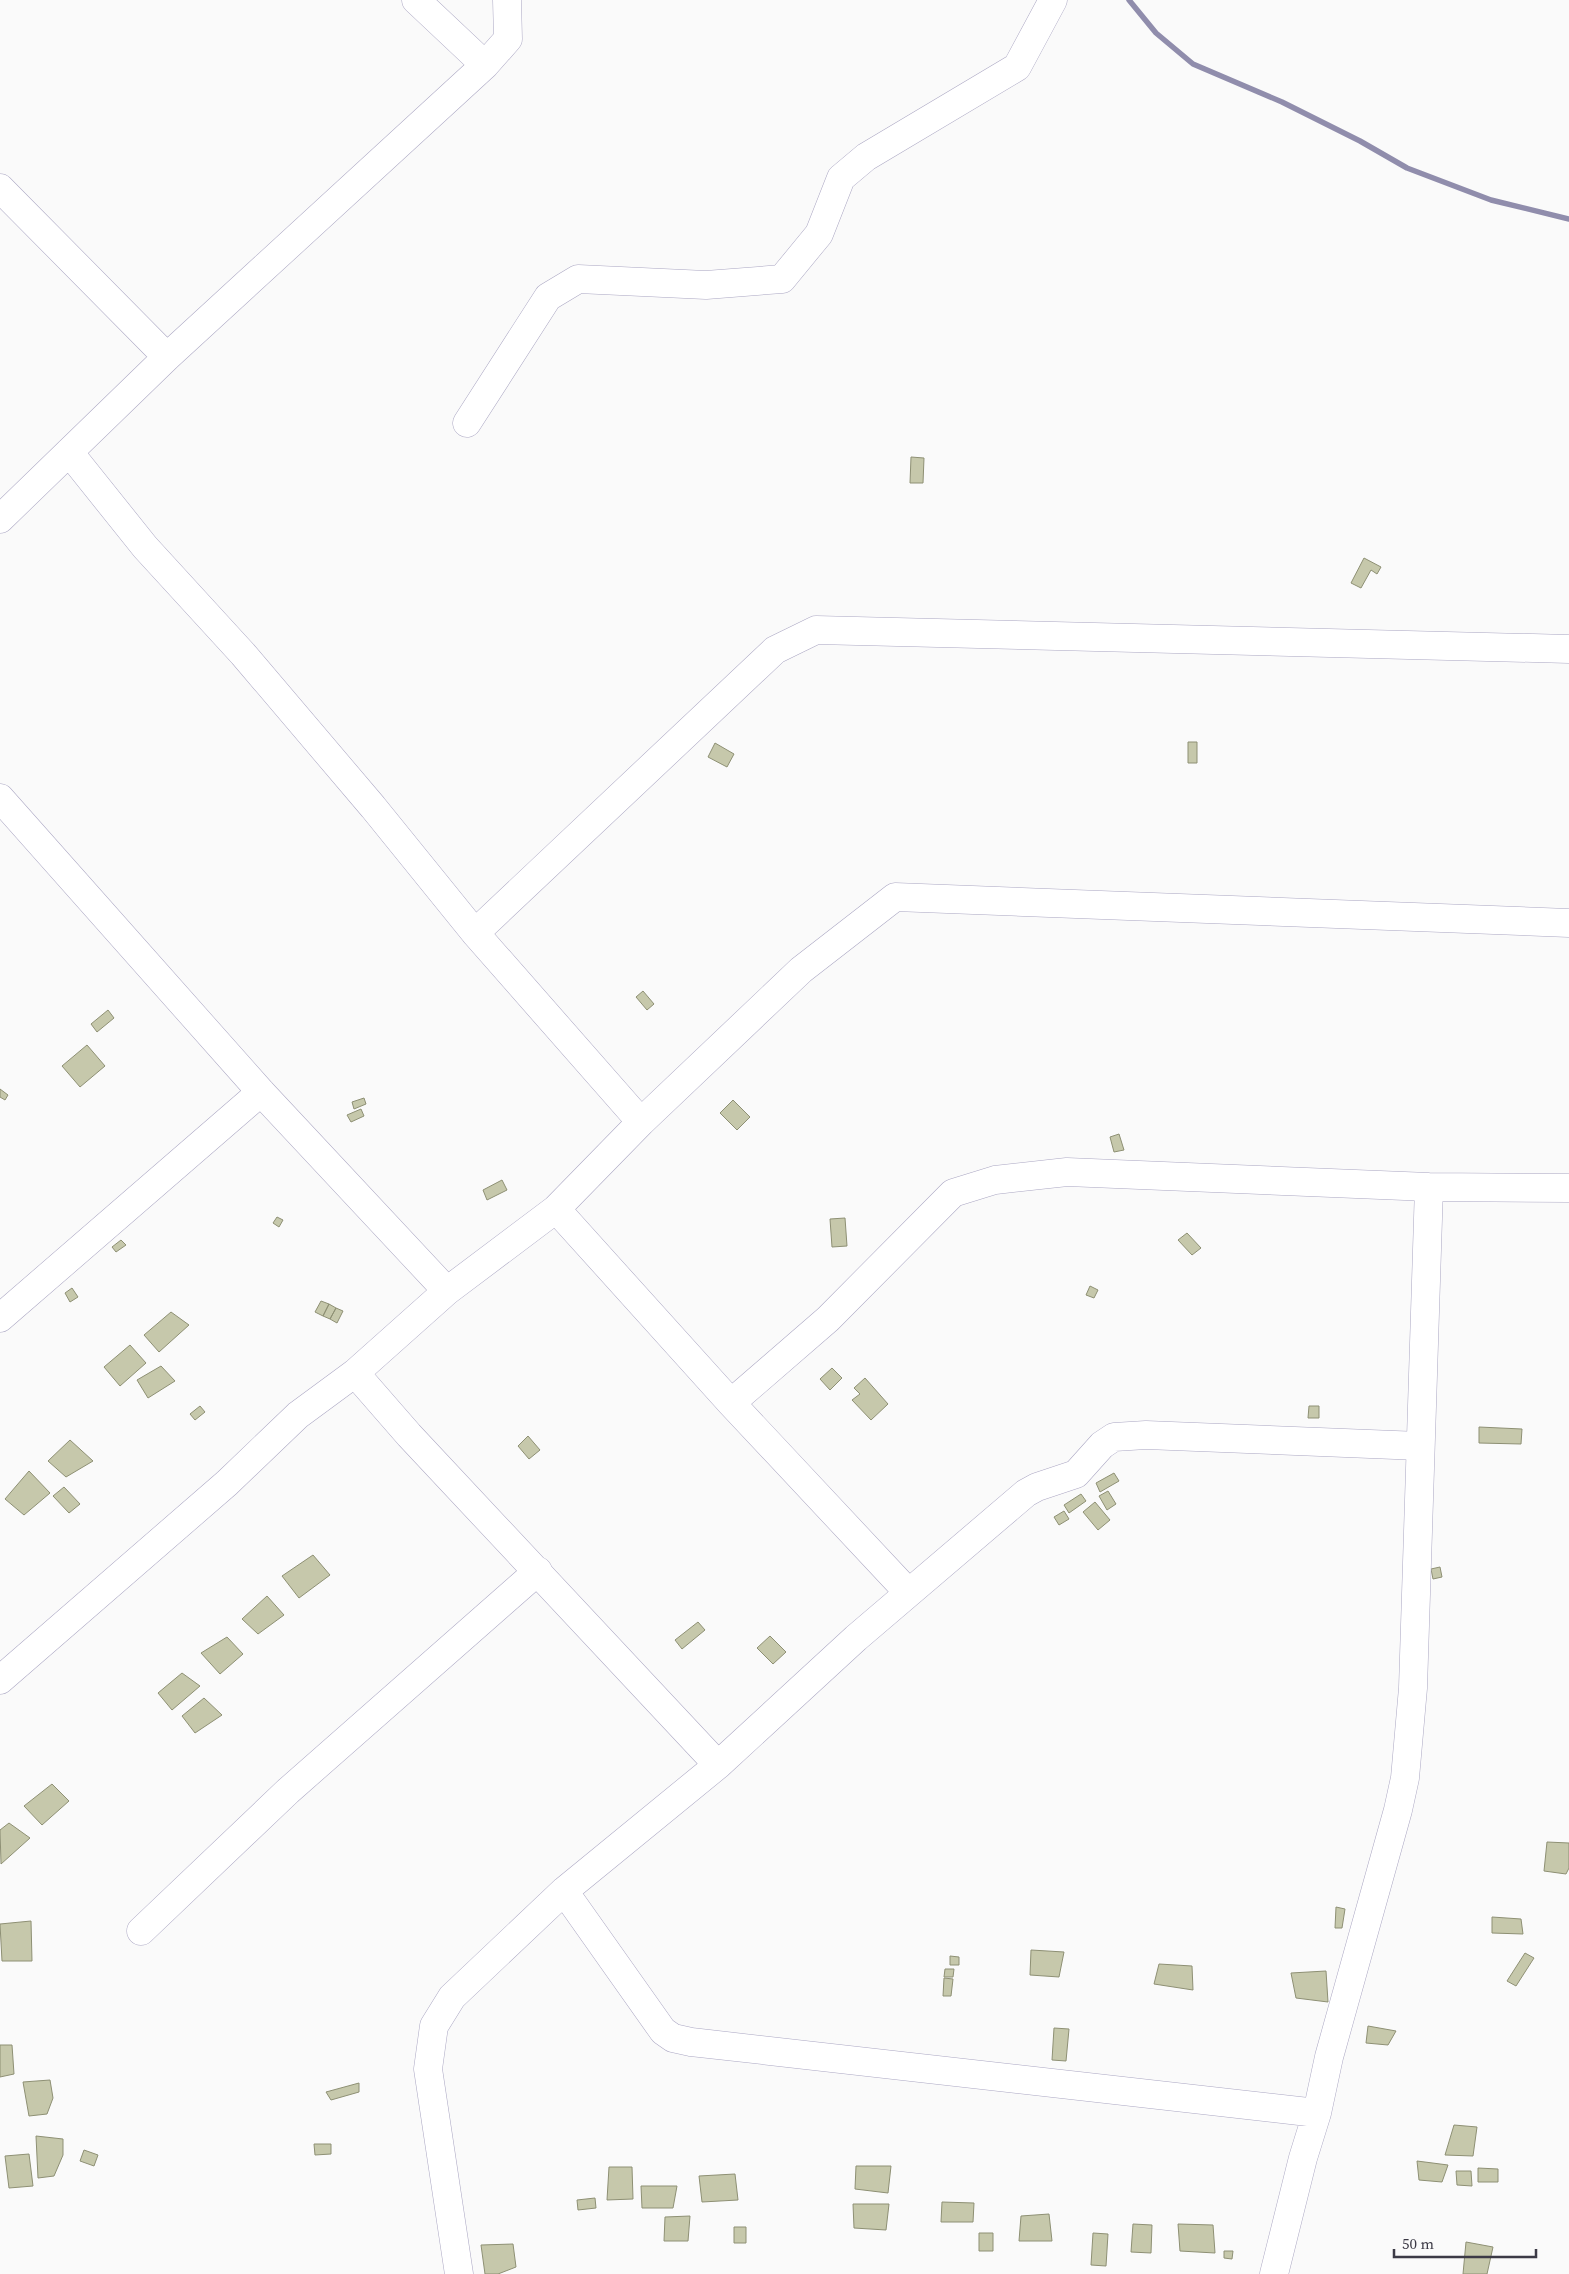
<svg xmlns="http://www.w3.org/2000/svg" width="1569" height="2274" font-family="'Source Serif 4',serif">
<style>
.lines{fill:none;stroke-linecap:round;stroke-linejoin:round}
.stream{stroke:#908dac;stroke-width:5.5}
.building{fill:#c6c8ab;stroke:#8e9074}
.minor-casing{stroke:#aba7c3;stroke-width:29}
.minor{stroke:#fff;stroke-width:28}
</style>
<rect width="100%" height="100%" fill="#fafafa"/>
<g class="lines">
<!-- stream -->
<path class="stream" d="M 1129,0 L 1156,33 L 1193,64 L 1282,102 L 1360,141 L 1407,168 L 1491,200 L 1569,219"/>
</g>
<!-- building -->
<path class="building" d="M 911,457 L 924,458 L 923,483 L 910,483 Z
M 1364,558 L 1381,567 L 1377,574 L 1371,570 L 1361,588 L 1351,583 Z
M 1188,742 L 1197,742 L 1197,763 L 1188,763 Z
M 715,743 L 734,754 L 727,767 L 708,757 Z
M 643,991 L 654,1004 L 647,1010 L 636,997 Z
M 108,1010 L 114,1018 L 97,1032 L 91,1024 Z
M 87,1045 L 105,1066 L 80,1087 L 62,1066 Z
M 0,1089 L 8,1095 L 5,1100 L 0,1097 Z
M 364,1098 L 366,1104 L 354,1109 L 352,1102 Z
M 733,1100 L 750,1117 L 737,1130 L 720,1113 Z
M 361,1109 L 364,1116 L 351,1122 L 347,1115 Z
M 1119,1134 L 1124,1150 L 1114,1152 L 1110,1137 Z
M 502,1180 L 507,1190 L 487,1200 L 483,1190 Z
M 277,1217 L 283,1220 L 279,1227 L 273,1223 Z
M 845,1218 L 847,1246 L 832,1247 L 830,1219 Z
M 1187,1233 L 1201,1248 L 1192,1255 L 1178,1240 Z
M 121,1240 L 126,1245 L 116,1252 L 112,1247 Z
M 1090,1286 L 1098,1290 L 1094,1298 L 1086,1295 Z
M 72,1288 L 78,1297 L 70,1302 L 65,1293 Z
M 321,1301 L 329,1304 L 323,1316 L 315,1312 Z
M 329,1304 L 336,1308 L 330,1319 L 323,1316 Z
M 336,1308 L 343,1311 L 337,1323 L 330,1319 Z
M 171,1312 L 189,1325 L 159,1352 L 144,1335 Z
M 130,1345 L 146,1363 L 120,1386 L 104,1367 Z
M 161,1366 L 175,1381 L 148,1398 L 137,1380 Z
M 832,1368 L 842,1378 L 830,1390 L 820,1379 Z
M 865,1378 L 888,1404 L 871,1420 L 852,1400 L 860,1394 L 854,1388 Z
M 200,1406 L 205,1412 L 195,1420 L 190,1414 Z
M 1309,1406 L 1319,1406 L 1319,1418 L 1308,1418 Z
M 1479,1427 L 1522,1429 L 1521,1444 L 1479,1443 Z
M 528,1436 L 540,1450 L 529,1459 L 518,1446 Z
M 70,1440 L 93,1461 L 66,1477 L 48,1461 Z
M 29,1471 L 50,1493 L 24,1515 L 5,1499 Z
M 1114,1473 L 1119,1481 L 1100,1492 L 1096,1483 Z
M 64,1487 L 80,1504 L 69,1513 L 53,1496 Z
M 1108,1491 L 1116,1504 L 1107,1510 L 1099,1496 Z
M 1081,1494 L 1086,1501 L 1069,1513 L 1064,1505 Z
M 1095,1502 L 1110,1520 L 1098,1530 L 1083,1512 Z
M 1064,1511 L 1069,1519 L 1059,1525 L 1054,1517 Z
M 313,1555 L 330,1575 L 299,1598 L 282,1576 Z
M 1440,1567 L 1442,1577 L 1433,1579 L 1431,1569 Z
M 267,1596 L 284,1615 L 258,1634 L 242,1619 Z
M 698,1622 L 705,1630 L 682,1649 L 675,1640 Z
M 770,1636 L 786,1652 L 773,1664 L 757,1648 Z
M 227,1637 L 243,1654 L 220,1674 L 201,1653 Z
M 182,1673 L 200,1686 L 172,1710 L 158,1693 Z
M 204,1698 L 222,1715 L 195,1733 L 182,1716 Z
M 52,1784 L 69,1801 L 42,1825 L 24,1806 Z
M 9,1823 L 30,1838 L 1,1864 L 0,1830 Z
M 1547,1842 L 1569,1843 L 1569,1868 L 1566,1874 L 1544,1871 Z
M 1336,1907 L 1345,1909 L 1342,1928 L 1335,1928 Z
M 1492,1917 L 1521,1919 L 1523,1934 L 1492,1933 Z
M 31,1921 L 32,1961 L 2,1961 L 0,1924 Z
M 1031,1950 L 1064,1952 L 1059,1977 L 1030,1975 Z
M 1525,1953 L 1534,1958 L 1516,1986 L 1507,1981 Z
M 950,1956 L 959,1957 L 959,1965 L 950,1965 Z
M 1159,1964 L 1192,1966 L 1193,1990 L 1154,1984 Z
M 945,1969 L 954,1969 L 953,1977 L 944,1977 Z
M 1326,1971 L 1328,2002 L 1296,1998 L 1291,1973 Z
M 944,1978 L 953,1979 L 951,1996 L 943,1996 Z
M 1368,2026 L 1396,2031 L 1388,2045 L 1366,2043 Z
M 1054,2028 L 1069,2029 L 1066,2061 L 1052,2060 Z
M 0,2045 L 12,2045 L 14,2074 L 0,2077 Z
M 50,2080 L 53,2098 L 47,2114 L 29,2116 L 23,2082 Z
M 359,2083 L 359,2092 L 331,2100 L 326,2092 Z
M 1454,2125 L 1477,2127 L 1473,2156 L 1445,2155 Z
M 36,2136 L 63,2139 L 63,2155 L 54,2176 L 38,2178 Z
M 314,2144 L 331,2144 L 331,2154 L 315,2155 Z
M 84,2150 L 98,2155 L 94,2166 L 80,2161 Z
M 29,2154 L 33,2186 L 9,2188 L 5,2156 Z
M 1417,2161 L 1448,2165 L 1442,2182 L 1419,2180 Z
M 856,2166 L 891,2166 L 888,2193 L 855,2189 Z
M 609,2167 L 632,2167 L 633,2199 L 607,2200 Z
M 1478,2168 L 1498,2169 L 1498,2182 L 1478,2182 Z
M 1456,2171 L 1471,2171 L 1472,2186 L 1457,2185 Z
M 735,2174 L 738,2200 L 702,2202 L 699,2176 Z
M 641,2186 L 677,2186 L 673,2208 L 642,2208 Z
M 595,2198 L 596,2208 L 578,2210 L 577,2200 Z
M 942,2202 L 974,2203 L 973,2222 L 941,2222 Z
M 853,2204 L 889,2204 L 886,2230 L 854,2228 Z
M 1049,2214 L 1052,2241 L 1019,2241 L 1021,2216 Z
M 690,2216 L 688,2241 L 664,2241 L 665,2217 Z
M 1133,2224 L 1152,2225 L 1151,2253 L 1131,2252 Z
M 1178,2224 L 1213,2225 L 1215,2253 L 1180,2251 Z
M 734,2227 L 746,2227 L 746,2243 L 734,2243 Z
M 979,2233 L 993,2233 L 993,2251 L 979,2251 Z
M 1093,2233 L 1108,2234 L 1106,2266 L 1091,2265 Z
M 1466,2242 L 1493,2247 L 1487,2274 L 1463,2274 Z
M 513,2244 L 516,2267 L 498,2274 L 485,2274 L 481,2245 Z
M 1224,2251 L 1233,2251 L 1232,2259 L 1224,2258 Z"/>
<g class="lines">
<defs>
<path id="minor" d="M 416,0 L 485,65
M 0,188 L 167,357
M 467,423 L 548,297 L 578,279 L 706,285 L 782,279 L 819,234 L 841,178 L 866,157 L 1017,67 L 1053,0
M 69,452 L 145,547 L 243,654 L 373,807 L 475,933 L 641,1122
M 0,519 L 167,357 L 485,65 L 508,39 L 507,0
M 0,798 L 261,1092 L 447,1291
M 475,933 L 775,650 L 816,630 L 1569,649
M 556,1209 L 731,1403 L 908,1592
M 0,1318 L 261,1092
M 355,1373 L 409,1435 L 718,1765
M 731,1403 L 828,1319 L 953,1193 L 995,1180 L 1067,1172 L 1429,1187 L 1569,1188
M 0,1680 L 227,1483 L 298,1415 L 355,1373 L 447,1291 L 556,1209 L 641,1122 L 801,970 L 895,897 L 1569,923
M 564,1891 L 663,2031 L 673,2038 L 691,2042 L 1317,2113
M 141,1931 L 288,1791 L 538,1571
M 459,2274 L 428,2069 L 434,2026 L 452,1997 L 564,1891 L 718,1765 L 856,1638 L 1026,1493 L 1037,1487 L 1076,1474 L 1102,1445 L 1114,1437 L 1146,1435 L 1420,1446
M 1274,2274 L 1303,2158 L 1317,2113 L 1329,2057 L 1398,1810 L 1405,1778 L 1413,1688 L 1429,1187"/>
</defs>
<!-- minor casing -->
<use href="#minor" class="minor-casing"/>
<!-- minor -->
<use href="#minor" class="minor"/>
</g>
<!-- scale -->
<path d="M1394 2249v8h142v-8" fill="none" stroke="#3c3a46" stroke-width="2.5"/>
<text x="1402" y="2249" font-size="15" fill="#3c3a46" stroke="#fafafa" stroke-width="4" paint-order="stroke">50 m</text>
</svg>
